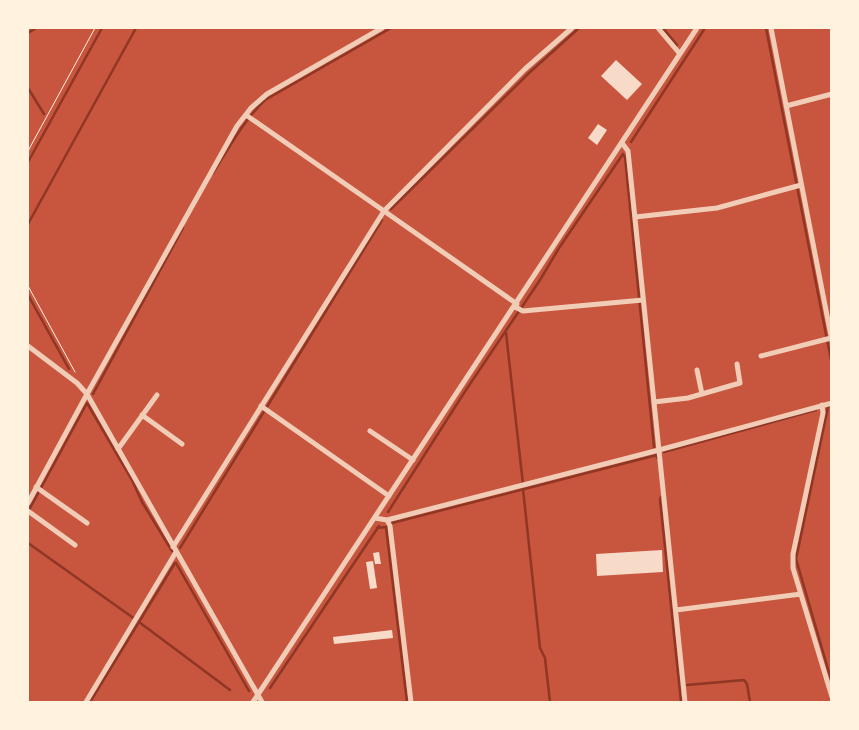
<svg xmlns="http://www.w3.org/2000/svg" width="859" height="730" font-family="'Nunito Sans',sans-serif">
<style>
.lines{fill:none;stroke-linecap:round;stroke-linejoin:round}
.stream{stroke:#8f3625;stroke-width:2.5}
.building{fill:#f7dbc8}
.path{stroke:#fff3e0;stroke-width:1}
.minor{stroke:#f1ccb7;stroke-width:5}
</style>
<rect width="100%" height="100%" fill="#c8553d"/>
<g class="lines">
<!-- stream -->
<path class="stream" d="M 663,28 L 677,45
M 766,28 L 832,365
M 28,33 L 36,28
M 28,88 L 44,114
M 631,142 L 705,28
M 623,154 L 625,157 L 654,447
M 28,162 L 102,28
M 213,173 C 229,148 243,121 265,100 L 391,28
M 391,209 L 529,73 L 579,28
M 28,224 L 136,28
M 28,295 L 69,369
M 506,333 L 523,484
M 93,394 L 183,228
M 87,403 L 132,480 L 142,502 L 172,551
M 828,407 L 796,559 L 832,683
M 664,452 L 816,410
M 523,489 L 540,648 L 545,658 L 550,702
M 662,496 L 660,499 L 681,702
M 29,510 L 87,403
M 388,512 L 464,393 L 540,280 L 559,248 L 623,154
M 386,527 L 392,523 L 657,455 L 657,458
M 377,528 L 386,527 L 407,702
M 28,543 L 139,622 L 230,690
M 180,548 L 382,220
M 176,563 L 249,691
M 687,685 L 744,680 L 747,684 L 750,702
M 270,688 L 379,526
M 90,702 L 175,563"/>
</g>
<!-- building -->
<path class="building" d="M 616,60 L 642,84 L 627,100 L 601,76 Z
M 598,124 L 607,130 L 597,145 L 588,138 Z
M 662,550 L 663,572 L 597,576 L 596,554 Z
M 379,552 L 381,564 L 375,564 L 373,553 Z
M 373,561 L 377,588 L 370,589 L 366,562 Z
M 392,630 L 393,638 L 334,644 L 333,637 Z"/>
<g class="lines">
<!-- path -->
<path class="path" d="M 28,151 L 95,28
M 28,286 L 75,372"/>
<!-- minor -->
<path class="minor" d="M 658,28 L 680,54
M 771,28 L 832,341
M 786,106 L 832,94
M 622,143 L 628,151 L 685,702
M 635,217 L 717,208 L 801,185
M 517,304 L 384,211 L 525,69 L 572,28
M 515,307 L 523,311 L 643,300
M 28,346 L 77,383 L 87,394 L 262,702
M 761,356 L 831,338
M 697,370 L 702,394
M 654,402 L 688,398 L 740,383 L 737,364
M 822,405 L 823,413 L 793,554 L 793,568 L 832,697
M 261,406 L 389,496
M 142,415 L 182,444
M 370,431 L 413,460
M 118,449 L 157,395
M 36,487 L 87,523
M 28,503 L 87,394 L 237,126 L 251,108 L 267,94 L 382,28
M 28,511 L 75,545
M 375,518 L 387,520 L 659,450 L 832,403
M 387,520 L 390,526 L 411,702
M 173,547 L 384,211 L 246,115
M 676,610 L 801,594
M 86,702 L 176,552
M 253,702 L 697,28"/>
</g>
<!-- border -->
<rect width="859" height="730" fill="none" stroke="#fff3e0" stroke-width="58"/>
</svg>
